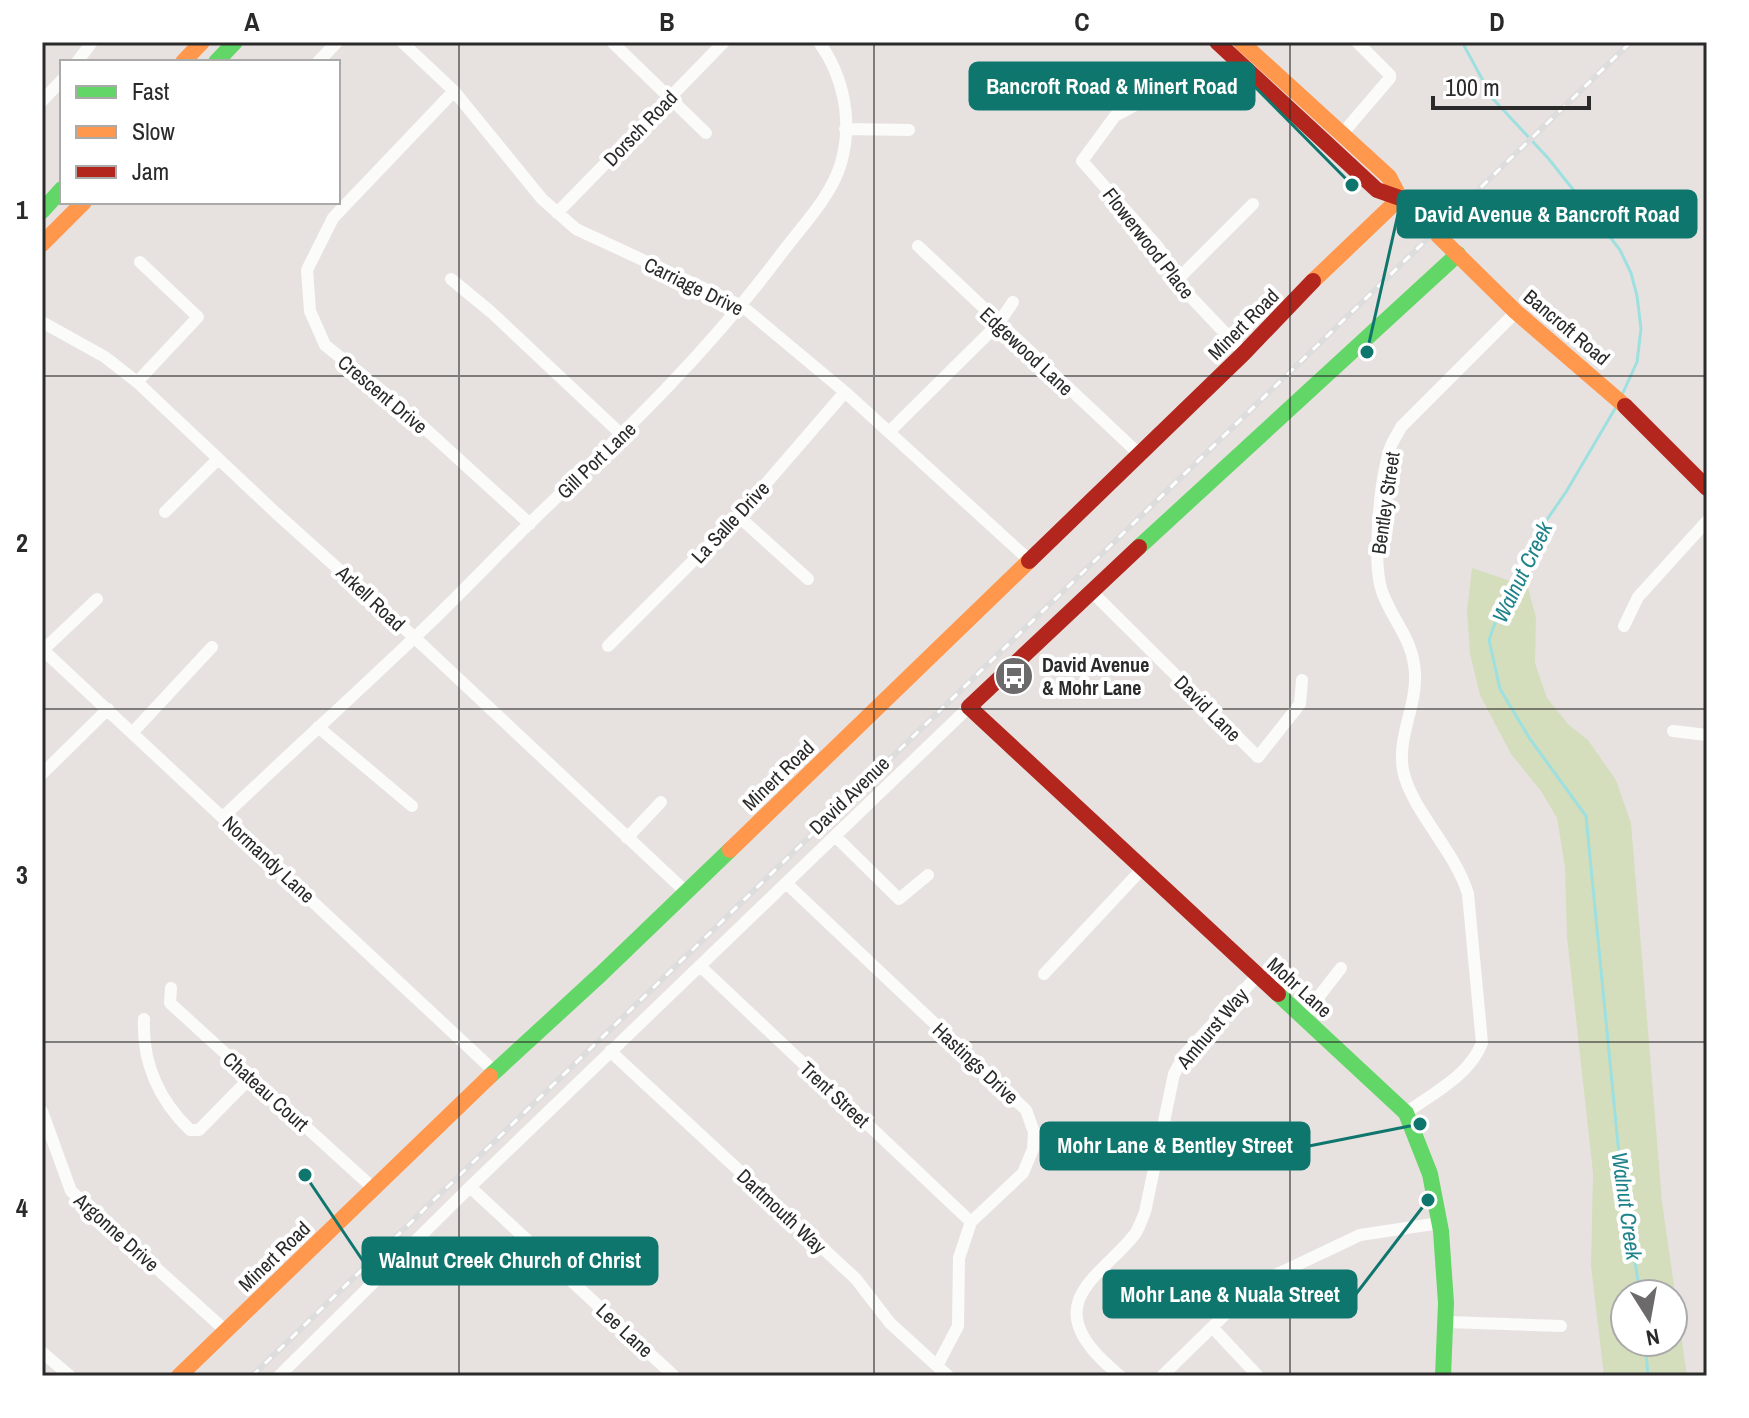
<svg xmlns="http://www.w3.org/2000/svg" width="1749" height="1418" font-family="'Archivo Narrow',sans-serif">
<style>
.green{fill:#d4debd;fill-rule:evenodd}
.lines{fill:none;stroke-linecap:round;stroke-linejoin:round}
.stream{stroke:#9de0df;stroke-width:3}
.street{stroke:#fbfbfa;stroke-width:12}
.fast{stroke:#63d668;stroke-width:16}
.slow{stroke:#ff974d;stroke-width:16}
.jam{stroke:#b3261e;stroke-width:16}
.rail-casing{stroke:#ddddde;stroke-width:6}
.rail{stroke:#fff;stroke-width:3;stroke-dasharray:9;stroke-linecap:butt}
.grid{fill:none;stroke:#2a2a2a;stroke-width:2;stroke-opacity:0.55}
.labels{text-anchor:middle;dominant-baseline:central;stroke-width:8;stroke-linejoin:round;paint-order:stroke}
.street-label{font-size:20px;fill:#2a2a2a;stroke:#fff}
.poi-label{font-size:20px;font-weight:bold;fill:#2a2a2a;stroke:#fff;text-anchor:start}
.water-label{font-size:22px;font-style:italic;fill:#1d828a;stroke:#fff}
.leader{fill:none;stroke:#0f766e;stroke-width:3}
.callout-dot{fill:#0f766e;stroke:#fff;stroke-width:3}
.callout{fill:#0f766e;stroke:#0f766e;stroke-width:3}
.callout-label{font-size:22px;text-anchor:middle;font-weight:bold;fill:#fff}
.neatline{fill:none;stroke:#2a2a2a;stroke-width:3}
.grid-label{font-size:26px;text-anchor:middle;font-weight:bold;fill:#2a2a2a}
</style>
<rect width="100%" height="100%" fill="#e7e2e0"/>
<!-- green -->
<path class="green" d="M 1472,568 L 1528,587 L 1536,618 L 1535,663 L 1547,698 L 1569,725 L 1588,740 L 1616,780 L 1631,823 L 1662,1202 L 1687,1376 L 1604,1376 L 1591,1266 L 1593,1173 L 1567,937 L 1565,867 L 1557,818 L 1541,791 L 1511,754 L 1480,695 L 1470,654 L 1467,611 ZM 1673,1294 L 1673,1342 L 1625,1342 L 1625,1294 Z"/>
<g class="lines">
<!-- stream -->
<path class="stream" d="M 1462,42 L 1493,99 L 1548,158 L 1583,202 L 1620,250 L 1631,273 L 1637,296 L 1641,329 L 1637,362 L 1621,397
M 1616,407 L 1566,492 L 1533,540 L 1503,600 L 1489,640 L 1500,689 L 1530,739 L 1586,816 L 1620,1165 L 1640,1294
M 1645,1342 L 1648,1376"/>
<!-- street -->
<path class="street" d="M 402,42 L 454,91 L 542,199 L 576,229 L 742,306 L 845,392 L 1029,560
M 612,42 L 706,133
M 77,62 L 92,42
M 318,62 L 337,42
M 454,91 L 333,218 L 307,270 L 310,311 L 325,345 L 397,403 L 530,524
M 42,101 L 62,80
M 1143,101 L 1115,116 L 1082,161 L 1158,247 L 1187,293 L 1244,353
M 845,129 L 909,130
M 1342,134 L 1390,78 L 1390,75 L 1357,42
M 557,213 L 724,42
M 918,246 L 1139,454
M 451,279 L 491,312 L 622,435
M 1177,280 L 1253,204
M 42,322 L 105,357 L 137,382 L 276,513 L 415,638 L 686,892
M 137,382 L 198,317 L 140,262
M 889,432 L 998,324 L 1013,302
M 165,512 L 218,459
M 738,516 L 808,579
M 1091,591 L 1258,757 L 1300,704 L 1302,680
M 1624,626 L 1638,597 L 1707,521
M 608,646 L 738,516 L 845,392
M 42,649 L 494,1071
M 43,650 L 97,599
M 318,727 L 412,806
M 1673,731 L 1707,735
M 133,732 L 212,647
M 42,774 L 108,709
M 224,816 C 287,756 351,698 414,638 C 454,601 491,561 530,523 C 619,437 703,358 778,258 C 799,229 831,198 841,163 C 853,121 844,77 819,42
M 835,836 L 899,899 L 928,875
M 627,838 L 661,802
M 786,883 L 1026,1110 L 1034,1132 L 1033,1149 L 1023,1173 L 971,1222 L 959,1258 L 958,1326 L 937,1366
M 700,966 L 971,1222
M 1044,974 L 1142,869
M 171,988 L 170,1003 L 373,1188
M 1303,1017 L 1341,968
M 144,1019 C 142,1062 159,1100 190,1130 L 199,1130 L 251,1077
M 610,1051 L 856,1279 L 890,1323 L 948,1376
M 42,1111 L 71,1191 L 226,1331
M 1406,1113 C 1433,1093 1469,1076 1482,1043 L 1468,894 C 1455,850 1411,810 1403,770 C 1397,737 1417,706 1415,673 C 1413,639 1394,623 1383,594 C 1371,565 1380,479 1390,449 C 1392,441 1398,434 1401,427 L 1516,312
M 1162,1126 L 1264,1141
M 470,1187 L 674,1376
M 1448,1322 L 1561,1326
M 1212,1327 L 1258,1376
M 42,1352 L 70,1376
M 279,1376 L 470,1187 L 969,707
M 1120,1376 C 1111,1368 1101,1360 1093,1350 C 1048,1297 1106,1272 1135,1234 C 1139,1228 1142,1219 1145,1212 L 1174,1074 L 1185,1054 L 1258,975
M 1162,1376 L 1244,1296 L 1263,1281 L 1360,1235 L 1440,1223"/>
<!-- fast -->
<path class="fast" d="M 216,62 L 235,42
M 42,211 L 62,189
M 1139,547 L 1458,254
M 1278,994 L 1406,1113 L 1430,1174 L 1441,1231 L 1446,1303 L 1443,1376
M 490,1076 L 601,974 L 730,850"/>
<!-- slow -->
<path class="slow" d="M 1241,42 L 1389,177 L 1400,198 L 1516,312 L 1625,406
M 183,62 L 202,42
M 42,244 L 84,202
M 1313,281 L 1400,198
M 730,850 L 1029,561
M 179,1376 L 490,1076"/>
<!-- jam -->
<path class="jam" d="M 1217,42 L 1377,190 L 1400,198
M 1625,406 L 1707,488
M 1139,547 L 969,707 L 1278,994
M 1029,561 L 1244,353 L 1313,281"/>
<defs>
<path id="rail" d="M 252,1376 L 1631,42"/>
</defs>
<!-- rail casing -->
<use href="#rail" class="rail-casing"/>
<!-- rail -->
<use href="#rail" class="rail"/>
</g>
<!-- grid -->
<path class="grid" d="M 459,42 L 459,1376M 874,42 L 874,1376M 1290,42 L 1290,1376M 42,376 L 1707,376M 42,709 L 1707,709M 42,1042 L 1707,1042"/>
<!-- icons -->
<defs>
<symbol id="bus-disc" viewBox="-11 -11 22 22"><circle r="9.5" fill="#6c6a6a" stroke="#fff"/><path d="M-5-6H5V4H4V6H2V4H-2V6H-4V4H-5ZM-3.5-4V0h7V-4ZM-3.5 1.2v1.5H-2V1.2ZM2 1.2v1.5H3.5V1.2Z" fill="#fff"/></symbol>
</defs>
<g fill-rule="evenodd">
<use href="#bus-disc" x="992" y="654" width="44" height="44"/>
</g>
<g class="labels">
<!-- street labels -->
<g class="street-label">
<text transform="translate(640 128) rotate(-46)">Dorsch Road</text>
<text transform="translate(1149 243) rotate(52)">Flowerwood Place</text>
<text transform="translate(694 286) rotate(26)">Carriage Drive</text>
<text transform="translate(1243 324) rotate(-45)">Minert Road</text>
<text transform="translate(1567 327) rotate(40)">Bancroft Road</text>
<text transform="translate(1027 351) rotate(43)">Edgewood Lane</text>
<text transform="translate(383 394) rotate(40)">Crescent Drive</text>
<text transform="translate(596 460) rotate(-44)">Gill Port Lane</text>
<text transform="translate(1385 503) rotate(-82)">Bentley Street</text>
<text transform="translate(730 522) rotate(-47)">La Salle Drive</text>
<text transform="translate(371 598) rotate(43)">Arkell Road</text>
<text transform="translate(1208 708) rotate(45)">David Lane</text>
<text transform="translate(778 775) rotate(-44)">Minert Road</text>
<text transform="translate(849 795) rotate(-44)">David Avenue</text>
<text transform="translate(269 859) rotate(43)">Normandy Lane</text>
<text transform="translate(1300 987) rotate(42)">Mohr Lane</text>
<text transform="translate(1212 1028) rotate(-50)">Amhurst Way</text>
<text transform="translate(976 1063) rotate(43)">Hastings Drive</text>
<text transform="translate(266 1091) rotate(42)">Chateau Court</text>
<text transform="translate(835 1094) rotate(43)">Trent Street</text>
<text transform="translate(782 1211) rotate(43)">Dartmouth Way</text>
<text transform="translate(117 1232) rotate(42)">Argonne Drive</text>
<text transform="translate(274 1256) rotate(-44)">Minert Road</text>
<text transform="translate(625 1330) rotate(43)">Lee Lane</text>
</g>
<!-- poi labels -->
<g class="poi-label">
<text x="1042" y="664">David Avenue<tspan x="1042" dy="23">&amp; Mohr Lane</tspan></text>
</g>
<!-- water labels -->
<g class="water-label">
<text transform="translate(1522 572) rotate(-64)">Walnut Creek</text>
<text transform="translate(1627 1206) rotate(82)">Walnut Creek</text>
</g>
</g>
<!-- callouts -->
<path class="leader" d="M1352 185L1254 86M1367 352L1398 214M1420 1124L1309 1146M305 1175L363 1261M1428 1200L1356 1294"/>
<g class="callout-dot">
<circle cx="1352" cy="185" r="8"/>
<circle cx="1367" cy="352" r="8"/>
<circle cx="1420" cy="1124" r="8"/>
<circle cx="305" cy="1175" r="8"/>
<circle cx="1428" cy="1200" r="8"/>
</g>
<g class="callout">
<rect x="970" y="63" width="284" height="46" rx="8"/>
<rect x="1398" y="191" width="298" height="46" rx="8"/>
<rect x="1041" y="1123" width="268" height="46" rx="8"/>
<rect x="363" y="1238" width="294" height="46" rx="8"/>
<rect x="1104" y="1271" width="252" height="46" rx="8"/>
</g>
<g class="callout-label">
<text x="1112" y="94">Bancroft Road &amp; Minert Road</text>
<text x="1547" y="222">David Avenue &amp; Bancroft Road</text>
<text x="1175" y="1153">Mohr Lane &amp; Bentley Street</text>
<text x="510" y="1268">Walnut Creek Church of Christ</text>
<text x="1230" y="1302">Mohr Lane &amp; Nuala Street</text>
</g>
<!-- border -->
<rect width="1749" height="1418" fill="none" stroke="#ffffff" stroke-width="88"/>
<!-- legend -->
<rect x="60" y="60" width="280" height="144" fill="#ffffff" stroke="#aaaaaa" stroke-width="2"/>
<rect x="76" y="86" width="40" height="12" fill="#63d668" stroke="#aaaaaa" stroke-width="2"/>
<text x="132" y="100" font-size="24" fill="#2a2a2a">Fast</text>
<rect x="76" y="126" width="40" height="12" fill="#ff974d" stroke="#aaaaaa" stroke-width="2"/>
<text x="132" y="140" font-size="24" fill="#2a2a2a">Slow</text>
<rect x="76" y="166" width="40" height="12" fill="#b3261e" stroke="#aaaaaa" stroke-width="2"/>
<text x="132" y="180" font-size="24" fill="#2a2a2a">Jam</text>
<!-- north arrow -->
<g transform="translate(1649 1318) rotate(169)"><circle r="38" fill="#ffffff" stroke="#aaaaaa" stroke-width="2"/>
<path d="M0-6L14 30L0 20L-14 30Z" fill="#6c6a6a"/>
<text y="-12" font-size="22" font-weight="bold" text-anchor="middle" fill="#2a2a2a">N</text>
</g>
<!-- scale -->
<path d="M1433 96v12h156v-12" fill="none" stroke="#2a2a2a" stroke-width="4"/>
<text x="1445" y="96" font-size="24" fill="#2a2a2a" stroke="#ffffff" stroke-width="6" paint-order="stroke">100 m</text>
<rect x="44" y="44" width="1661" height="1330" class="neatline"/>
<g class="grid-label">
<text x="252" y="31">A</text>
<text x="667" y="31">B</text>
<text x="1082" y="31">C</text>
<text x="1497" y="31">D</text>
<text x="22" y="219">1</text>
<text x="22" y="552">2</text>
<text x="22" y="884">3</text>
<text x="22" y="1217">4</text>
</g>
</svg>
